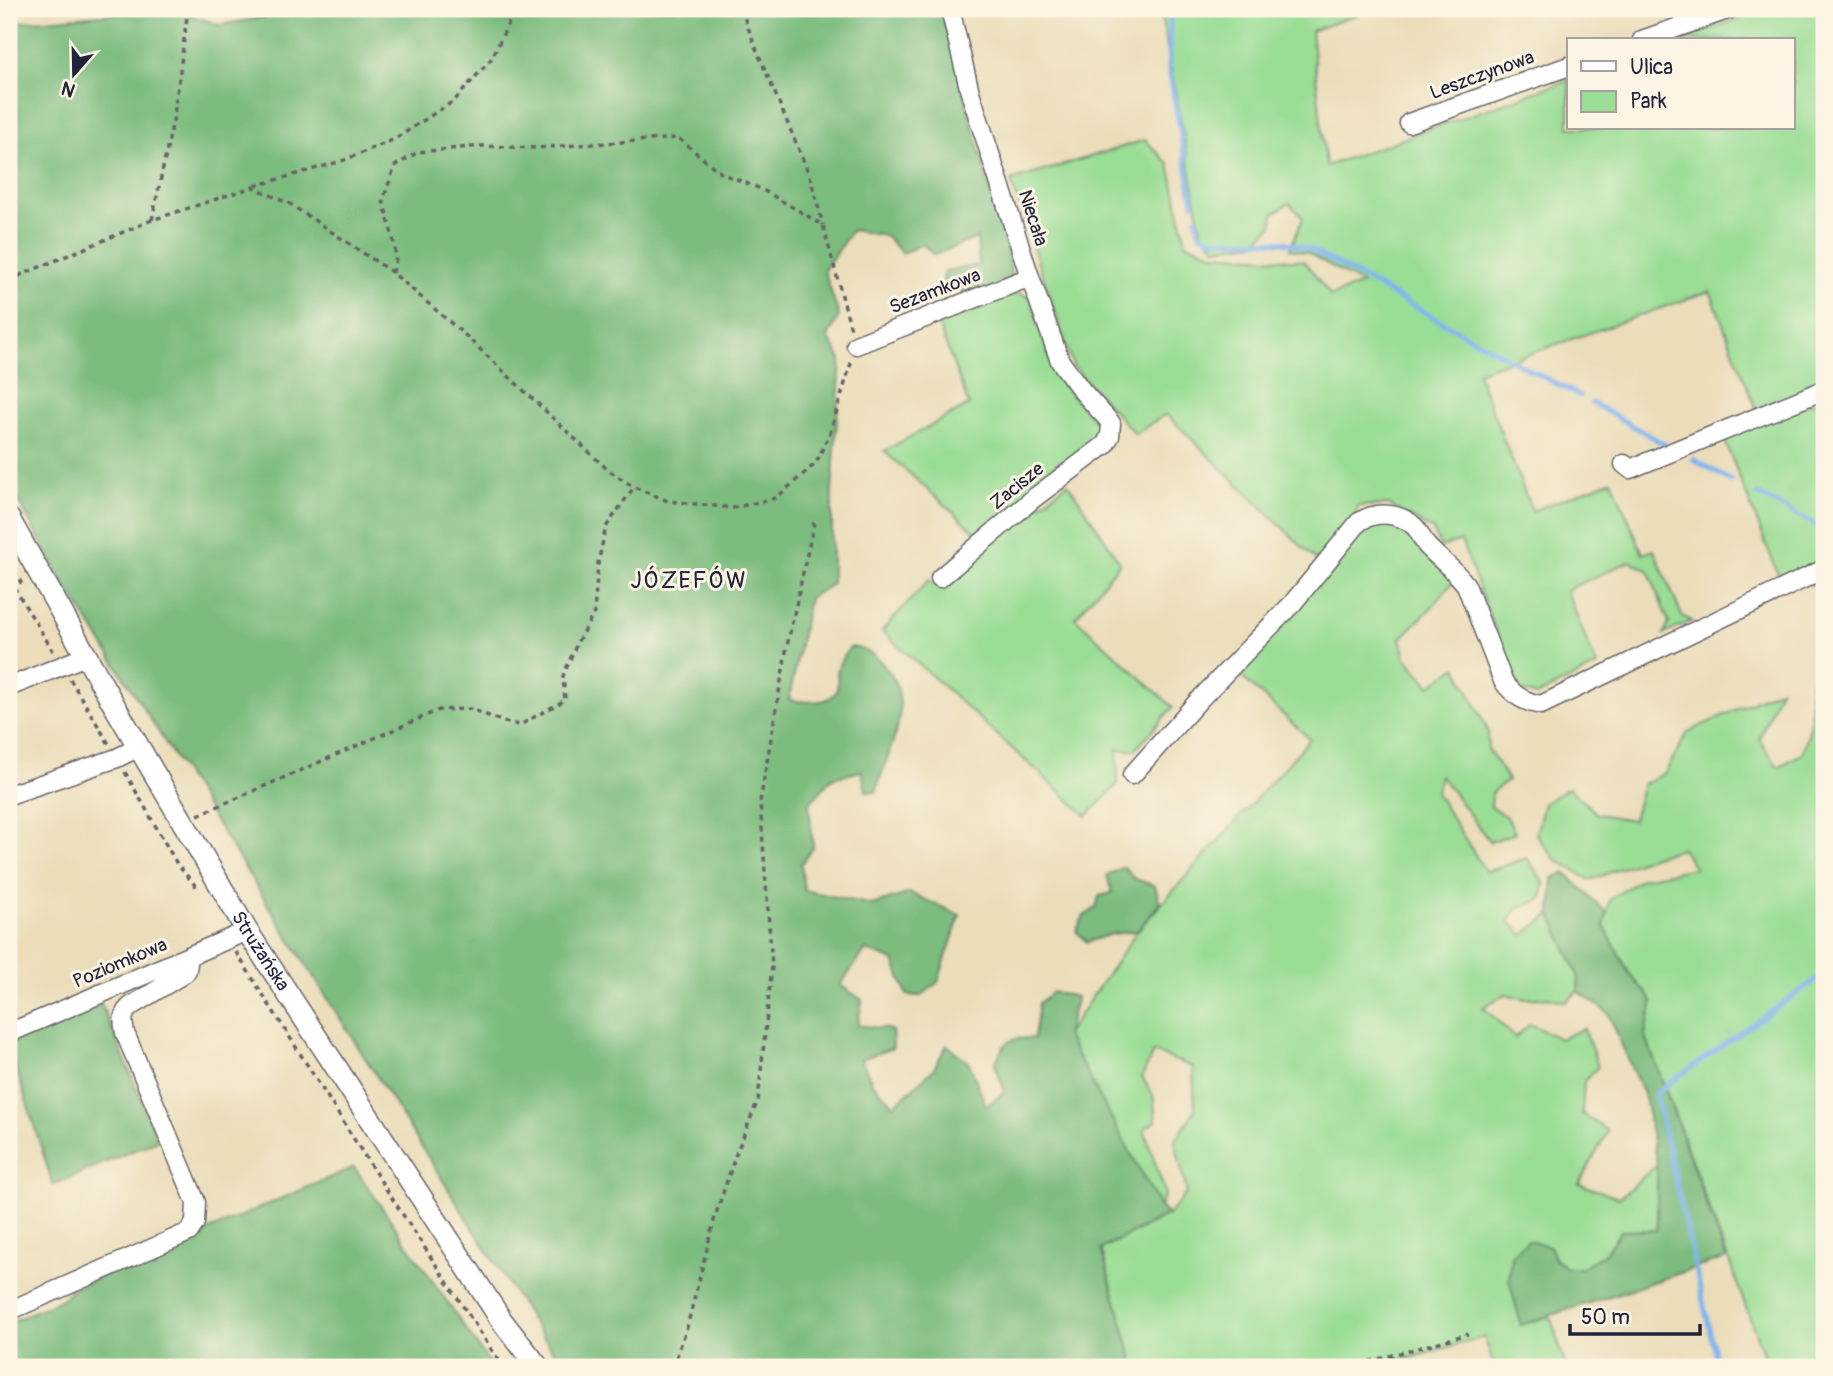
<svg xmlns="http://www.w3.org/2000/svg" width="1833" height="1376" font-family="Pangolin,sans-serif">
<style>
.green{fill:#9add94;stroke:#5e8068;stroke-width:2}
.forest{fill:#7bbc7e;stroke:#4e6f5c;stroke-width:2}
.lines{fill:none;stroke-linecap:round;stroke-linejoin:round}
.stream{stroke:#82b4ee;stroke-width:5}
.minor-casing{stroke:#686367;stroke-width:21}
.major-casing{stroke:#686367;stroke-width:24}
.path{stroke:#686367;stroke-width:3.5;stroke-dasharray:5 5;stroke-linecap:butt}
.minor{stroke:#fff;stroke-width:18}
.major{stroke:#fff;stroke-width:21}
.labels{text-anchor:middle;dominant-baseline:central;stroke-width:6;stroke-linejoin:round;paint-order:stroke}
.street-label{font-size:19px;fill:#22223b;stroke:#fcf5e5}
.quarter-label{font-size:23px;letter-spacing:2px;fill:#22223b;stroke:#fcf5e5}
</style>
<rect width="100%" height="100%" fill="#fcf5e5"/>
<filter id="ink" filterUnits="userSpaceOnUse"><feTurbulence type="fractalNoise" baseFrequency=".0143" numOctaves="2"/><feDisplacementMap in="SourceGraphic" scale="14" xChannelSelector="R" yChannelSelector="G"/><feConvolveMatrix kernelMatrix="1 2 1 2 8 2 1 2 1" color-interpolation-filters="sRGB"/></filter>
<filter id="wash" filterUnits="userSpaceOnUse"><feTurbulence type="fractalNoise" baseFrequency=".00686" numOctaves="4" result="noise"/><feDisplacementMap in="SourceGraphic" scale="28" xChannelSelector="R" yChannelSelector="G"/><feGaussianBlur stdDeviation="1.57" result="paint"/><feColorMatrix in="noise" values="0 0 0 0 0 0 0 0 0 0 0 0 0 0 0 0 0 1.4 0 .05"/><feComposite in="paint" operator="in"/></filter>
<g filter="url(#wash)">
<rect width="100%" height="100%" fill="#ebddb9"/>
<!-- green -->
<path class="green" d="M 1160,9 L 1373,9 L 1311,31 L 1326,166 L 1569,80 L 1569,128 L 1793,128 L 1793,40 L 1679,40 L 1768,9 L 1824,9 L 1824,384 L 1757,411 L 1710,291 L 1477,372 L 1532,511 L 1612,480 L 1643,554 L 1654,550 L 1682,616 L 1692,621 L 1664,634 L 1669,623 L 1648,570 L 1630,561 L 1566,590 L 1597,666 L 1536,696 L 1518,690 L 1461,541 L 1441,547 L 1433,530 L 1388,505 L 1358,506 L 1355,517 L 1317,561 L 1166,414 L 1135,434 L 1073,366 L 1011,181 L 1145,140 L 1169,164 L 1186,243 L 1215,254 L 1304,261 L 1331,296 L 1362,284 L 1308,253 L 1290,249 L 1303,218 L 1289,203 L 1273,214 L 1272,226 L 1254,243 L 1217,248 L 1202,234 Z
M 1019,293 L 1031,298 L 1054,375 L 1102,429 L 1100,442 L 978,534 L 884,451 L 969,405 L 938,324 Z
M 1824,398 L 1824,588 L 1780,579 L 1723,436 Z
M 1068,483 L 1120,563 L 1075,618 L 1173,707 L 1135,750 L 1117,750 L 1118,784 L 1087,816 L 882,631 L 929,580 L 939,588 L 950,575 Z
M 1393,522 L 1414,535 L 1453,582 L 1432,607 L 1401,638 L 1406,658 L 1430,686 L 1457,667 L 1488,731 L 1488,749 L 1508,780 L 1492,792 L 1491,807 L 1507,817 L 1515,833 L 1490,842 L 1440,775 L 1436,793 L 1486,872 L 1527,858 L 1544,883 L 1542,899 L 1517,909 L 1509,921 L 1523,935 L 1551,914 L 1579,977 L 1578,991 L 1566,1002 L 1548,997 L 1525,999 L 1506,994 L 1483,1007 L 1515,1038 L 1530,1024 L 1560,1039 L 1584,1028 L 1598,1067 L 1584,1081 L 1582,1114 L 1608,1131 L 1579,1184 L 1619,1198 L 1657,1165 L 1657,1230 L 1621,1231 L 1604,1254 L 1581,1268 L 1567,1268 L 1554,1259 L 1521,1325 L 1550,1316 L 1566,1367 L 1495,1367 L 1484,1337 L 1379,1367 L 1135,1367 L 1101,1249 L 1168,1215 L 1187,1193 L 1175,1141 L 1195,1110 L 1193,1067 L 1153,1052 L 1142,1077 L 1153,1095 L 1156,1121 L 1144,1129 L 1165,1193 L 1160,1207 L 1066,1035 L 1137,931 L 1310,739 L 1235,671 L 1370,524 Z
M 1824,652 L 1824,1367 L 1768,1367 L 1645,1034 L 1653,1002 L 1629,973 L 1604,926 L 1610,899 L 1643,878 L 1695,868 L 1682,849 L 1654,856 L 1590,880 L 1555,859 L 1536,834 L 1544,803 L 1569,788 L 1597,814 L 1633,820 L 1643,784 L 1665,773 L 1688,732 L 1780,689 L 1759,739 L 1778,767 L 1802,754 L 1810,727 L 1811,683 Z"/>
<!-- forest -->
<path class="forest" d="M 9,9 L 13,9 L 10,23 L 171,9 L 220,25 L 311,9 L 941,9 L 1010,262 L 1011,287 L 980,296 L 942,285 L 945,271 L 979,265 L 977,238 L 934,255 L 923,244 L 902,253 L 886,236 L 852,230 L 824,270 L 839,316 L 828,337 L 841,359 L 832,492 L 832,584 L 809,598 L 789,700 C 802,702 832,706 837,689 C 839,682 836,674 838,667 C 841,659 846,653 850,647 C 866,648 876,656 886,668 C 918,705 886,752 876,792 L 866,791 L 862,771 L 832,778 L 809,804 L 813,847 L 801,864 L 804,890 L 872,905 L 910,893 L 960,915 L 938,982 L 921,996 L 907,995 L 894,961 L 866,950 L 840,985 L 862,1000 L 858,1025 L 892,1030 L 893,1048 L 861,1059 L 872,1083 L 894,1105 L 932,1071 L 947,1045 L 969,1063 L 986,1106 L 1005,1092 L 995,1064 C 1006,1040 1007,1038 1034,1038 L 1039,1003 L 1053,992 L 1077,997 L 1066,1035 L 1160,1207 L 1168,1215 L 1101,1249 L 1135,1367 L 564,1367 L 530,1318 L 54,567 L 9,483 Z
M 1124,867 L 1133,878 L 1155,886 L 1160,903 L 1137,931 L 1112,934 L 1087,942 L 1076,931 L 1084,916 L 1096,908 L 1099,896 L 1112,893 L 1107,875 Z
M 1565,873 L 1607,913 L 1604,926 L 1629,973 L 1653,1002 L 1645,1034 L 1726,1258 L 1521,1325 L 1509,1279 L 1511,1256 L 1528,1240 L 1550,1246 L 1554,1259 L 1567,1268 L 1581,1268 L 1604,1254 L 1621,1231 L 1657,1230 L 1657,1165 L 1646,1101 L 1608,1013 L 1578,991 L 1579,977 L 1551,914 L 1553,878 Z
M 101,1003 L 158,1140 L 53,1185 L 9,1046 L 9,1040 Z
M 354,1167 L 492,1367 L 9,1367 L 9,1323 L 60,1300 L 75,1288 Z"/>
<g class="lines">
<!-- stream -->
<path class="stream" d="M 1170,9 L 1169,70 L 1193,203
M 1196,218 C 1198,232 1197,234 1211,239 L 1284,242 L 1310,249 L 1511,360 L 1580,396
M 1592,403 L 1666,445
M 1693,459 L 1731,481
M 1757,494 L 1824,529
M 1718,1367 L 1656,1095 L 1657,1092 L 1824,974"/>
</g>
</g>
<g filter="url(#ink)">
<g class="lines">
<defs>
<path id="minor" d="M 1642,40 L 1730,9
M 1409,123 L 1569,66
M 856,345 L 1030,277
M 1624,464 L 1630,469 L 1824,390
M 940,578 L 1034,498 L 1105,445 L 1110,436 L 1111,423 L 1083,392 L 1060,361 L 1030,277 L 970,92 L 950,9
M 9,687 L 86,656
M 1132,775 L 1199,700 L 1292,604 L 1359,522 C 1376,511 1400,512 1415,527 C 1420,532 1422,540 1427,546 C 1440,560 1455,570 1466,585 L 1503,681 C 1513,695 1524,702 1541,705 L 1824,569
M 9,795 L 117,758 L 139,747
M 9,1033 L 247,931
M 9,1311 L 189,1232 L 195,1223 L 196,1202 L 125,1033 C 123,1022 121,1014 131,1006 L 185,973 L 187,970 L 189,957"/>
<g id="major">
<path id="s1" d="M 9,519 L 107,693 L 247,931 L 502,1321 L 538,1367"/>
</g>
</defs>
<!-- minor casing -->
<use href="#minor" class="minor-casing"/>
<!-- major casing -->
<use href="#major" class="major-casing"/>
<!-- path -->
<path class="path" d="M 741,9 L 755,46 L 810,176 L 823,225
M 255,186 L 342,161 L 395,139 L 455,100 L 492,58 L 515,9
M 152,220 L 174,116 L 188,9
M 393,273 L 396,258 L 393,238 L 383,200 L 395,166 L 418,152 L 482,146 L 536,148 L 678,138 L 721,173 L 761,189 L 823,225 L 851,329
M 9,280 L 152,220 L 253,187 L 290,204 L 393,273 L 466,336 L 608,470 L 634,487 L 668,501 L 733,508 L 776,498 L 816,463 L 830,433 L 852,360
M 9,562 L 23,586
M 9,579 L 53,651
M 70,679 L 109,744
M 125,772 L 177,864 L 199,890
M 198,815 L 439,710 L 471,709 L 504,722 L 520,725 L 565,700 L 563,676 L 578,641 L 594,613 L 598,563 L 606,527 L 634,487
M 236,952 L 371,1166 L 495,1355 L 505,1367
M 673,1367 L 687,1327 L 715,1217 L 736,1154 L 758,1100 L 772,966 L 760,802 L 787,646 L 815,518
M 1350,1367 L 1468,1334"/>
<!-- minor -->
<use href="#minor" class="minor"/>
<!-- major -->
<use href="#major" class="major"/>
</g>
</g>
<g class="labels">
<!-- street labels -->
<g class="street-label">
<text transform="translate(1482 75) rotate(-20)">Leszczynowa</text>
<text transform="translate(1033 218) rotate(72)">Niecała</text>
<text transform="translate(935 291) rotate(-21)">Sezamkowa</text>
<text transform="translate(1017 486) rotate(-39)">Zacisze</text>
<text stroke="none"><textPath href="#s1" startOffset="500">Strużańska</textPath></text>
<text transform="translate(120 963) rotate(-23)">Poziomkowa</text>
</g>
<!-- quarter labels -->
<g class="quarter-label">
<text x="689" y="580">JÓZEFÓW</text>
</g>
</g>
<!-- margin -->
<rect width="1833" height="1376" fill="none" stroke="#fcf5e5" stroke-width="35"/>
<!-- legend -->
<rect x="1567" y="38" width="228" height="91" fill="#fcf5e5" stroke="#a5a1a1" stroke-width="2"/>
<rect x="1581" y="61" width="35" height="10" fill="#ffffff" stroke="#a5a1a1" stroke-width="2"/>
<text x="1630" y="74" font-size="21" fill="#22223b">Ulica</text>
<rect x="1581" y="91" width="35" height="21" fill="#9add94" stroke="#a5a1a1" stroke-width="2"/>
<text x="1630" y="108" font-size="21" fill="#22223b">Park</text>
<!-- north arrow -->
<g transform="translate(74 74) rotate(200)" stroke="#fcf5e5" stroke-width="5" paint-order="stroke">
<path d="M0-5L12 26L0 18L-12 26Z" fill="#22223b"/>
<text y="-10" font-size="19" font-weight="bold" text-anchor="middle" fill="#22223b">N</text>
</g>
<!-- scale -->
<path d="M1570 1324v10h130v-10" fill="none" stroke="#22223b" stroke-width="3.5"/>
<text x="1581" y="1324" font-size="21" fill="#22223b" stroke="#fcf5e5" stroke-width="5" paint-order="stroke">50 m</text>
</svg>
